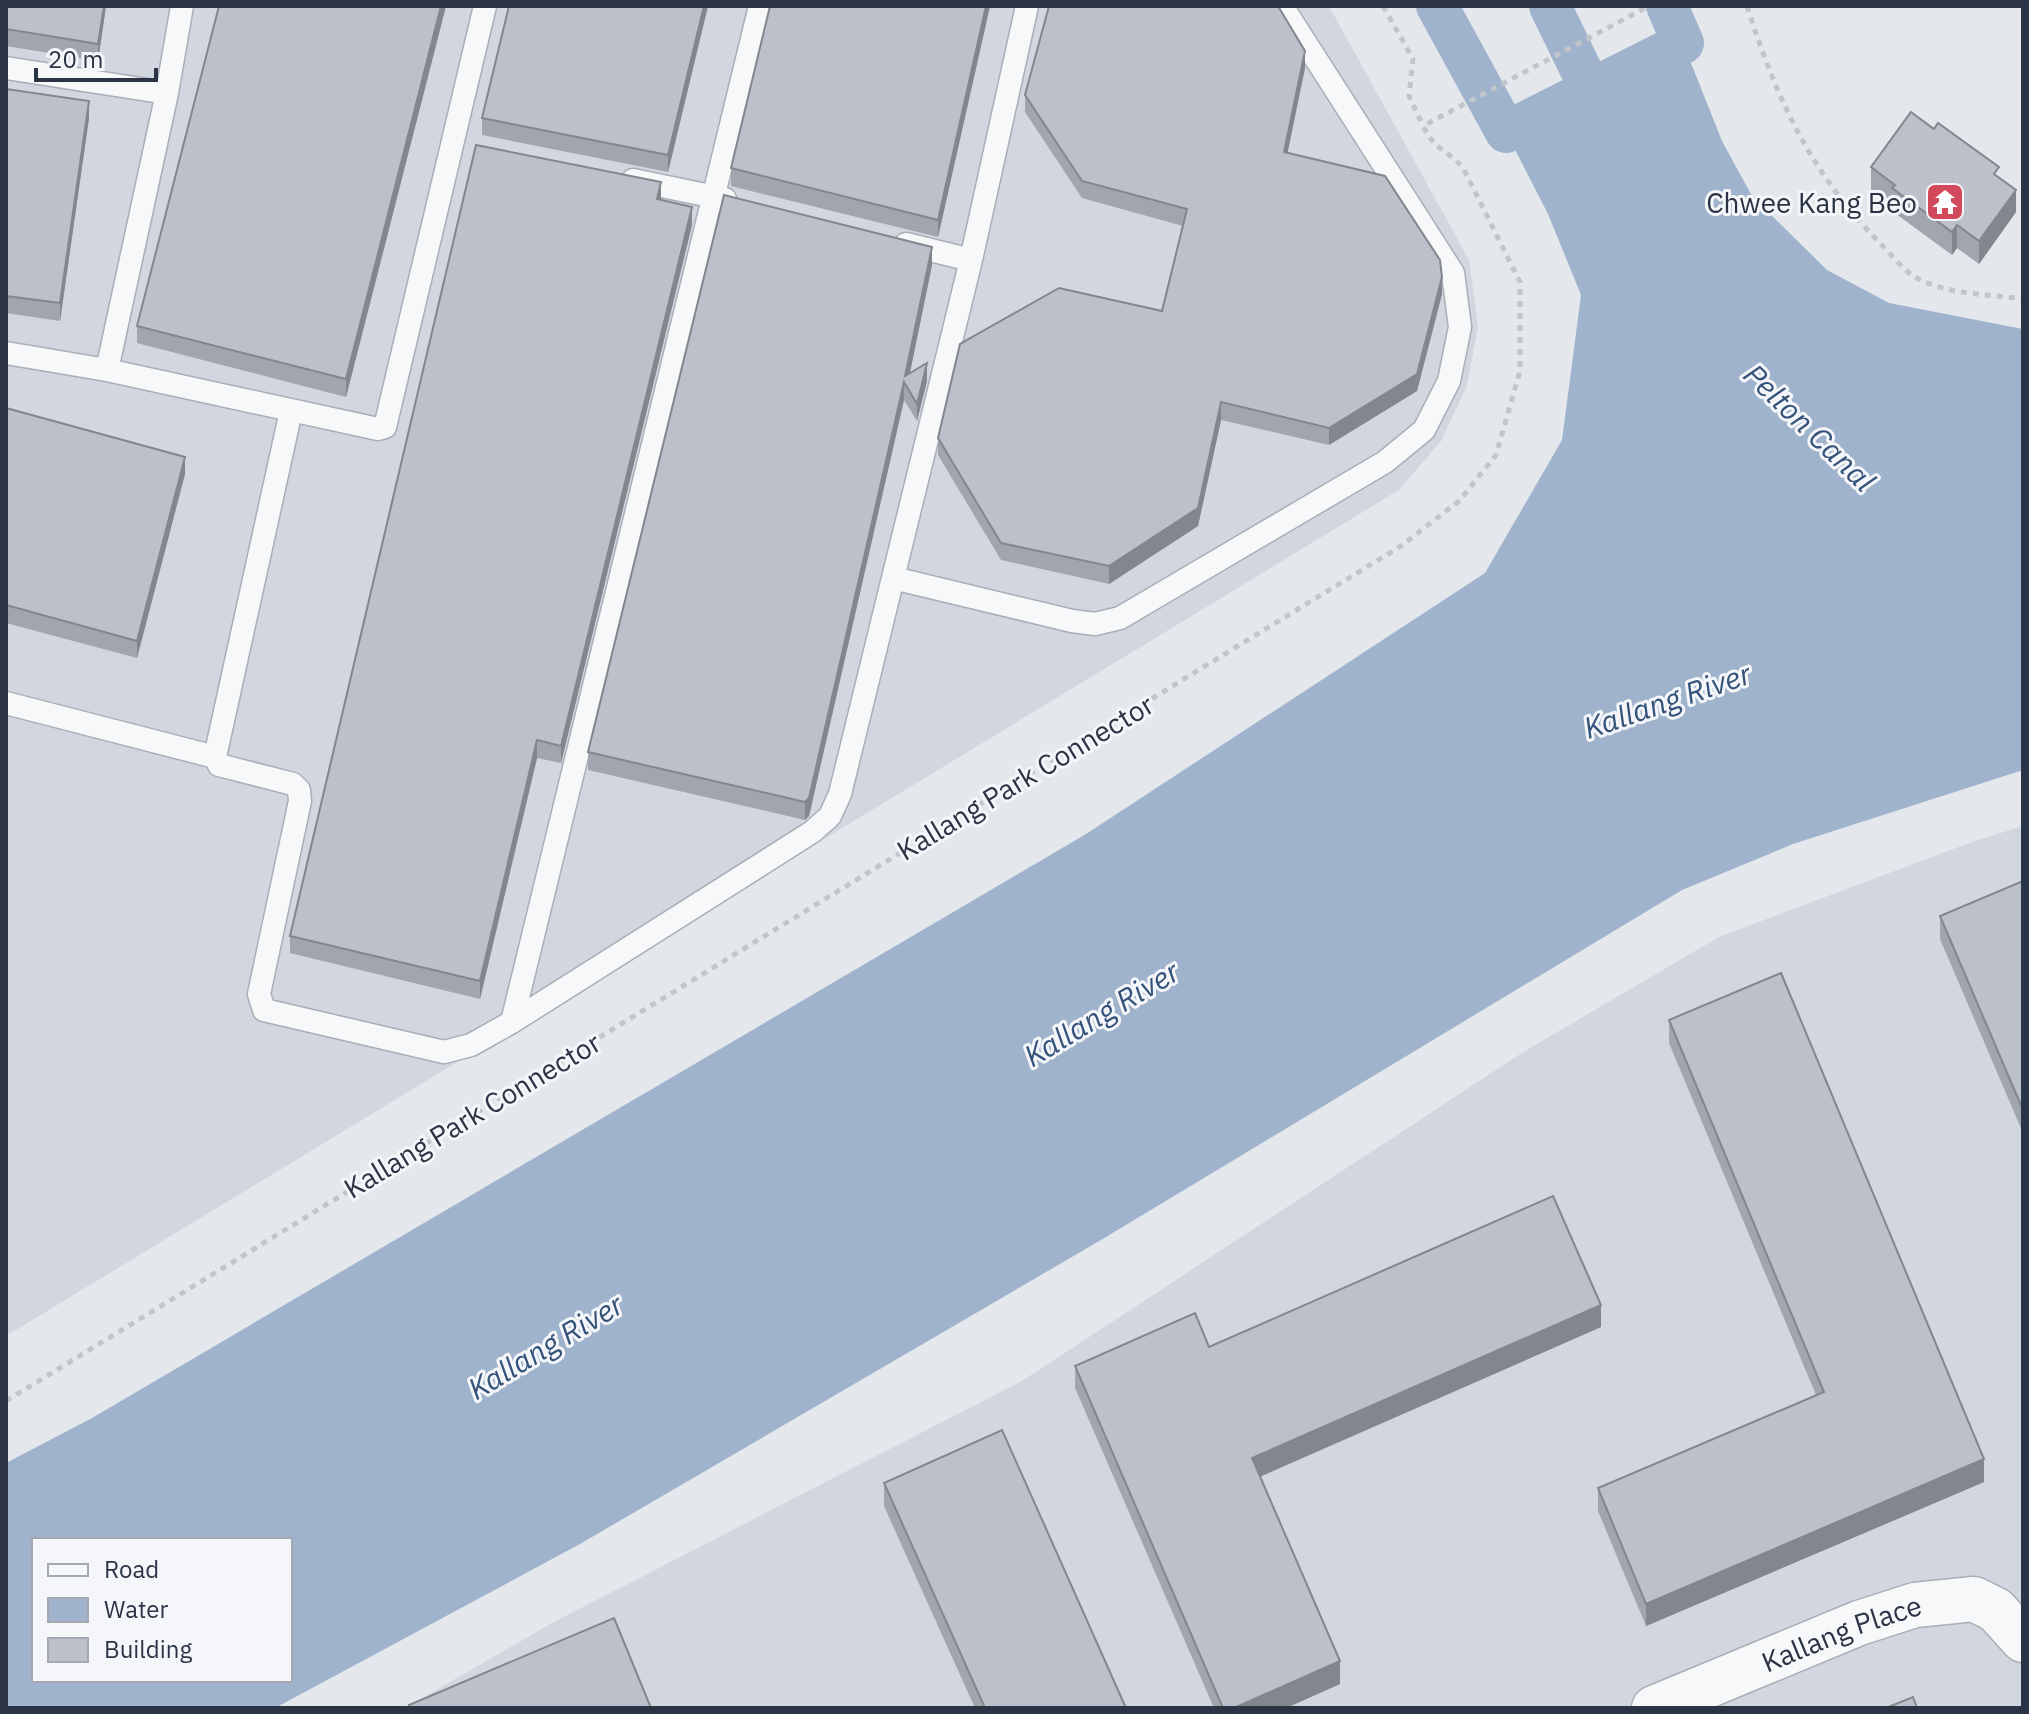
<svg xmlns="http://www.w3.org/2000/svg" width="2029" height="1714" font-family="'IBM Plex Sans',sans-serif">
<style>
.built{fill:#d2d6de}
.water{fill:#9fb4cc;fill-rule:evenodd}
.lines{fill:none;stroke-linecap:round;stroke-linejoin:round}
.canal{stroke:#9fb4cc;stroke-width:42}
.lane-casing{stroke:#a9aeb7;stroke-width:25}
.street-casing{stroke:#a9aeb7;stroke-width:47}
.path{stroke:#c2c5cb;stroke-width:5;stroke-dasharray:6 6;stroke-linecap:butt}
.lane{stroke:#f7f8fa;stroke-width:22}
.street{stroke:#f7f8fa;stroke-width:44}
.wall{fill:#a1a5ae}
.shaded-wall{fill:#83868d}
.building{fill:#bbc0ca;stroke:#83868d;stroke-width:2}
.labels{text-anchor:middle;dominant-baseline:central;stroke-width:6;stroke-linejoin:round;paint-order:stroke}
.poi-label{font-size:28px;fill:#2b3445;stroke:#f4f6f9;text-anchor:end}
.street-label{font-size:28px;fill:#2b3445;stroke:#f4f6f9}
.water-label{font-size:30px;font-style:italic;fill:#34527a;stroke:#f4f6f9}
</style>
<rect width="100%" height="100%" fill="#e4e7ec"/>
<!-- built -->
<path class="built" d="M 6,6 L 1329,6 L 1469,260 L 1478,326 L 1467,386 L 1441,441 L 1399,490 L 6,1336 Z
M 2023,826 L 2023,1708 L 405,1708 L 552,1623 L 1022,1381 L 1525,1051 L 1719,937 L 1972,842 Z"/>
<!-- water -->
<path class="water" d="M 1683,43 L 1722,141 L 1752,196 L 1827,270 L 1889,303 L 2023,329 L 2023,770 L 1793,844 L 1682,890 L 1101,1240 L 580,1544 L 275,1708 L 6,1708 L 6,1463 L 92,1418 L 1086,834 L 1485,573 L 1562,440 L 1581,295 L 1548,214 L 1506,132 ZM 34,1540 L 290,1540 L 290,1680 L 34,1680 Z"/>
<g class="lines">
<!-- canal -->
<path class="canal" d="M 1437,6 L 1506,132 L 1683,43 L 1667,6
M 1550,6 L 1616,142"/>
<defs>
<path id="lane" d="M 6,68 L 167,93
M 633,180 L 725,199
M 906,244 L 971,260
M 6,353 L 107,370 L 378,429 L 385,427 L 485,6
M 107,370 L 167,93 L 182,6
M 893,578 L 1072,621 L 1095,624 L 1120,618 L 1385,462 L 1424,430 L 1449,381 L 1460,327 L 1453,273 L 1282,6
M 6,703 L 215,757 L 219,765 L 293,784 L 299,790 L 300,801 L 259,994 L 264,1010 L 444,1052 L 471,1045 L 512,1022 L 812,832 L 830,816 L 840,794 L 971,260 L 1027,6
M 215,757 L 291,411
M 512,1022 L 760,6"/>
<g id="street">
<path id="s1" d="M 1654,1708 L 1859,1623 L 1915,1605 L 1974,1599 L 1996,1610 L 2023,1640"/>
</g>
</defs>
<!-- lane casing -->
<use href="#lane" class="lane-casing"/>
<!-- street casing -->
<use href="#street" class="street-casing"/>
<!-- path -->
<path class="path" d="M 1383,6 L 1413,59 L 1409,96 L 1423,126
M 1747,6 C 1777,100 1810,172 1880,243 C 1891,254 1903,270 1915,277 C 1947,295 1988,294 2023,299
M 6,1401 L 1401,546 L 1459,501 L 1496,455 L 1520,371 L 1520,282 L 1463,168 C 1446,148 1436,152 1423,126 L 1649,6"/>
<!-- lane -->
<use href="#lane" class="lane"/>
<!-- street -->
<use href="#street" class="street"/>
</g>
<!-- wall -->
<path class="wall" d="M 6,6 L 106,6 L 98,61 L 6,46 Z
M 219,6 L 446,6 L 346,397 L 137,343 L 137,326 Z
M 509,6 L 708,6 L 668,172 L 482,135 L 482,118 Z
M 990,6 L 938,237 L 731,186 L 731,168 Z
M 1305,68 L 1287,153 L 1442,294 L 1417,391 L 1329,445 L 1221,420 L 1198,526 L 1109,584 L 1001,560 L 938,455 L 938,438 L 1162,311 L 1183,226 L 1082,198 L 1025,112 L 1025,95 Z
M 6,89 L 89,118 L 60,321 L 6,313 Z
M 1871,167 L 1999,177 L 2016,212 L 1979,264 L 1957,248 L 1952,255 L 1892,211 L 1892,205 L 1871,190 Z
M 692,225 L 561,763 L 537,758 L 480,999 L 290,953 L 290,936 Z
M 932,265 L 910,373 L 927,381 L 917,421 L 904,400 L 809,816 L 805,820 L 588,770 L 588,752 Z
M 6,408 L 185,474 L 137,658 L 6,623 Z
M 2023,881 L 2023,1133 L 1940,939 L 1940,916 Z
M 1669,1020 L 1984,1482 L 1646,1626 L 1598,1511 L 1598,1488 L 1816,1395 L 1669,1043 Z
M 1601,1327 L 1260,1477 L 1340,1684 L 1286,1708 L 1214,1708 L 1075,1388 L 1075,1366 L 1209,1347 Z
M 884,1483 L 1126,1708 L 975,1708 L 884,1506 Z"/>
<!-- shaded-wall -->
<path class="shaded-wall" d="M 104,6 L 106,6 L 98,61 L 98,44 Z
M 441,6 L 446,6 L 346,397 L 346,379 Z
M 704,6 L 708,6 L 668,172 L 668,155 Z
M 986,6 L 990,6 L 938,237 L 938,220 Z
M 1305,51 L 1305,68 L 1284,170 L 1284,152 Z
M 89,101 L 89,118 L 60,321 L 60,303 Z
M 661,182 L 661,200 L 657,199 Z
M 2016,190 L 2016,212 L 1979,264 L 1979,241 Z
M 692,207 L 692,225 L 561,763 L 561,746 Z
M 1957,225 L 1957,248 L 1952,255 L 1952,232 Z
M 932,247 L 932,265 L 907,387 L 905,376 Z
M 1442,277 L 1442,294 L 1417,391 L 1329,445 L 1329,428 Z
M 927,363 L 927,381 L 917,421 L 917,404 Z
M 904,382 L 904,400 L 809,816 L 805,820 L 805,802 Z
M 1221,402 L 1221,420 L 1198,526 L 1109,584 L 1109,566 Z
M 185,457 L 185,474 L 137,658 L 137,641 Z
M 537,740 L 537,758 L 480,999 L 480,981 Z
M 1601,1305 L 1601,1327 L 1252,1480 L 1252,1458 Z
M 1984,1459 L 1984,1482 L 1646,1626 L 1646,1604 Z
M 1340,1661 L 1340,1684 L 1286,1708 L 1234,1708 Z"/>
<!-- building -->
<path class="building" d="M 6,6 L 104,6 L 98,44 L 6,29 Z
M 219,6 L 441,6 L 346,379 L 137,326 Z
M 509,6 L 704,6 L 668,155 L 482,118 Z
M 770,6 L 986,6 L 938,220 L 731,168 Z
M 1049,6 L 1278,6 L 1305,51 L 1284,152 L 1385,176 L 1440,260 L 1442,277 L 1417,374 L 1329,428 L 1221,402 L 1198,508 L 1109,566 L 1001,543 L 938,438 L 960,344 L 1059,288 L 1162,311 L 1187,209 L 1082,181 L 1025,95 Z
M 6,89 L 89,101 L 60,303 L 6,296 Z
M 1911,112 L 1934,129 L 1938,123 L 1999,167 L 1994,174 L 2016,190 L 1979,241 L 1957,225 L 1952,232 L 1892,188 L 1895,185 L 1871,167 Z
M 476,145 L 661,182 L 657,199 L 692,207 L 561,746 L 537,740 L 480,981 L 290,936 Z
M 724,195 L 932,247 L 905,376 L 927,363 L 917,404 L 904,382 L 809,798 L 805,802 L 588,752 Z
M 6,408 L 185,457 L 137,641 L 6,605 Z
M 2023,881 L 2023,1110 L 1940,916 Z
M 1781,973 L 1984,1459 L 1646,1604 L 1598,1488 L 1824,1392 L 1669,1020 Z
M 1553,1196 L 1601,1305 L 1252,1458 L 1340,1661 L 1234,1708 L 1223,1708 L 1075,1366 L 1195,1313 L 1209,1347 Z
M 1002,1430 L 1126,1708 L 985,1708 L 884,1483 Z
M 614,1618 L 651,1708 L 410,1708 L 409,1705 Z
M 1913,1697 L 1917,1708 L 1886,1708 Z"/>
<!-- icons -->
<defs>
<symbol id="temple-square" viewBox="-11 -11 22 22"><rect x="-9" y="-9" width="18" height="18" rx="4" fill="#d1495b" stroke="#f4f6f9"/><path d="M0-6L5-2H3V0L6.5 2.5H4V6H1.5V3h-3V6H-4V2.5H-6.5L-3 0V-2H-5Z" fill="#fff"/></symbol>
</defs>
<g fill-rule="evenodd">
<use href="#temple-square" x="1923" y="180" width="44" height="44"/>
</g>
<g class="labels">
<!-- poi labels -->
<g class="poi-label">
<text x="1917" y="202">Chwee Kang Beo</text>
</g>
<!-- street labels -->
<g class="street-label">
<text transform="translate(1025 777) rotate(-31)">Kallang Park Connector</text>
<text transform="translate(472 1115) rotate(-31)">Kallang Park Connector</text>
<text stroke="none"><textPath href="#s1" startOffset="202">Kallang Place</textPath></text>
</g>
<!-- water labels -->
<g class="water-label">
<text transform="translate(1810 427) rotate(44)">Pelton Canal</text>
<text transform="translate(1667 700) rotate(-19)">Kallang River</text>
<text transform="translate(1101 1013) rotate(-31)">Kallang River</text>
<text transform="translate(545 1346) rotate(-31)">Kallang River</text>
</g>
</g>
<!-- border -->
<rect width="2029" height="1714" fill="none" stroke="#2b3445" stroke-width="16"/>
<!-- legend -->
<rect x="32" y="1538" width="260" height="144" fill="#f4f6f9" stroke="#a4a8b1" stroke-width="2"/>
<rect x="48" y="1564" width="40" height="12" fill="#f7f8fa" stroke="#a4a8b1" stroke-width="2"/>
<text x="104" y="1578" font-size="24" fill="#2b3445">Road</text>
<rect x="48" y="1598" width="40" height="24" fill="#9fb4cc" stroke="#a4a8b1" stroke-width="2"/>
<text x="104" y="1618" font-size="24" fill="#2b3445">Water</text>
<rect x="48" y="1638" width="40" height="24" fill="#bbc0ca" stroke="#a4a8b1" stroke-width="2"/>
<text x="104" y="1658" font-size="24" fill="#2b3445">Building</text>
<!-- scale -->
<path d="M36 68v12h120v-12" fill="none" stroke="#2b3445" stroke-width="4"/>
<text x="48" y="68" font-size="24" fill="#2b3445" stroke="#f4f6f9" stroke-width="6" paint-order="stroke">20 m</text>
</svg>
